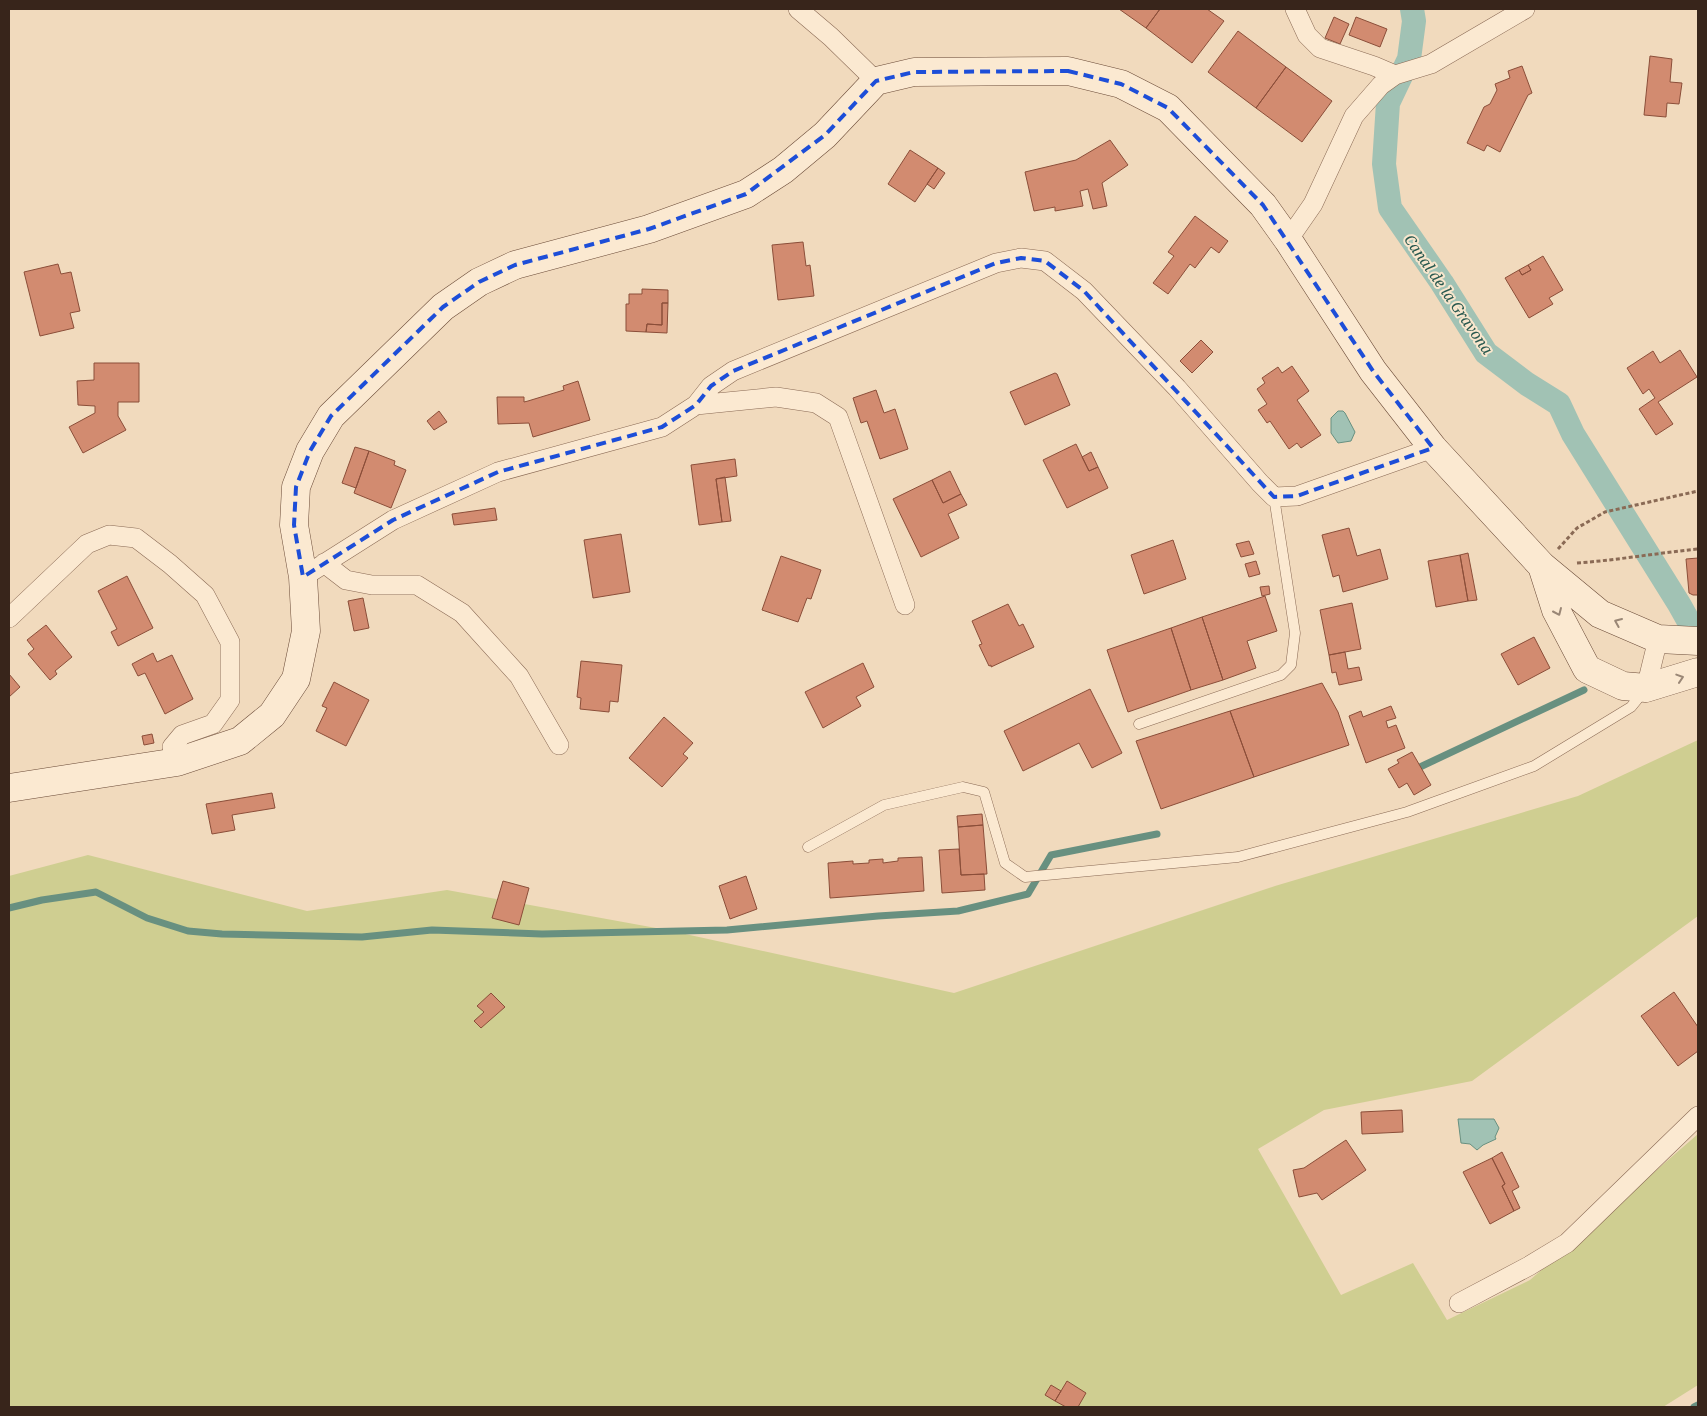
<svg xmlns="http://www.w3.org/2000/svg" width="1707" height="1416" font-family="'Noto Serif',serif">
<style>
.green{fill:#cfce91}
.water{fill:#a1c2b4;stroke:#689080}
.lines{fill:none;stroke-linecap:round;stroke-linejoin:round}
.stream{stroke:#689080;stroke-width:7}
.canal{stroke:#a1c2b4;stroke-width:24}
.building{fill:#d28b70;stroke:#8b4e39}
.lane-casing{stroke:#8a6a55;stroke-width:11}
.street-casing{stroke:#8a6a55;stroke-width:20}
.secondary-casing{stroke:#6b4b38;stroke-width:29}
.path{stroke:#8a6a55;stroke-width:3;stroke-dasharray:4 2.5;stroke-linecap:butt}
.lane{stroke:#fbe9d1;stroke-width:10}
.street{stroke:#fbe9d1;stroke-width:19}
.secondary{stroke:#fbe9d1;stroke-width:28}
.oneway{stroke:#9a8776}
.marked{fill:none;stroke:#1d4ed8;stroke-width:4;stroke-dasharray:10 6;stroke-linejoin:round}
.labels{text-anchor:middle;dominant-baseline:central;stroke-width:4;stroke-linejoin:round;paint-order:stroke}
.water-label{font-size:15px;font-style:italic;fill:#29594f;stroke:#f8e6cd}
</style>
<rect width="100%" height="100%" fill="#f1dabd"/>
<!-- green -->
<path class="green" d="M 1698,740 L 1698,916 L 1472,1081 L 1324,1110 L 1258,1149 L 1341,1295 L 1413,1263 L 1447,1320 L 1530,1280 L 1698,1134 L 1698,1385 L 1663,1407 L 9,1407 L 9,876 L 88,855 L 307,911 L 447,890 L 667,930 L 954,993 L 1275,886 L 1578,796 Z"/>
<!-- water -->
<path class="water" d="M 1338,411 L 1343,411 L 1345,413 L 1355,432 L 1351,441 L 1338,443 L 1331,433 L 1331,418 Z
M 1458,1119 L 1494,1119 L 1499,1128 L 1495,1137 L 1496,1139 L 1483,1145 L 1477,1150 L 1470,1144 L 1461,1143 Z"/>
<g class="lines">
<!-- stream -->
<path class="stream" d="M 1420,767 L 1584,690
M 9,908 L 42,900 L 96,892 L 147,918 L 188,931 L 222,934 L 362,937 L 432,930 L 542,934 L 727,930 L 878,916 L 958,911 L 1028,894 L 1051,855 L 1157,834
M 1694,1407 L 1698,1405"/>
<!-- canal -->
<path class="canal" d="M 1412,9 L 1414,21 L 1409,59 L 1388,103 L 1384,164 L 1390,208 L 1442,283 L 1486,353 L 1527,384 L 1559,404 L 1573,434 L 1679,604 L 1698,638"/>
</g>
<!-- building -->
<path class="building" d="M 1119,9 L 1160,9 L 1146,28 Z
M 1160,9 L 1207,9 L 1224,21 L 1192,63 L 1146,28 Z
M 1334,17 L 1349,24 L 1340,44 L 1325,38 Z
M 1356,17 L 1387,29 L 1380,47 L 1349,35 Z
M 1238,31 L 1286,67 L 1256,108 L 1208,72 Z
M 1650,56 L 1672,59 L 1670,82 L 1682,83 L 1679,104 L 1667,103 L 1666,117 L 1644,115 Z
M 1522,66 L 1532,93 L 1528,95 L 1500,152 L 1487,145 L 1484,151 L 1467,143 L 1484,107 L 1490,104 L 1497,90 L 1495,84 L 1510,78 L 1508,71 Z
M 1286,67 L 1332,101 L 1302,142 L 1256,108 Z
M 1110,140 L 1128,165 L 1102,183 L 1107,206 L 1093,209 L 1088,189 L 1080,191 L 1083,206 L 1055,211 L 1055,207 L 1034,211 L 1025,172 L 1076,160 Z
M 910,150 L 938,168 L 915,202 L 888,184 Z
M 938,168 L 945,173 L 934,189 L 927,184 Z
M 1195,216 L 1228,241 L 1219,253 L 1211,247 L 1195,268 L 1190,264 L 1168,294 L 1153,283 L 1174,256 L 1168,252 Z
M 803,242 L 806,266 L 810,265 L 814,296 L 778,300 L 772,245 Z
M 1543,256 L 1563,290 L 1549,298 L 1553,304 L 1529,318 L 1505,278 L 1519,270 L 1522,275 L 1531,270 L 1528,265 Z
M 58,264 L 61,274 L 71,272 L 80,311 L 70,313 L 74,328 L 40,336 L 24,272 Z
M 1528,265 L 1531,270 L 1522,275 L 1519,270 Z
M 642,289 L 668,290 L 668,303 L 662,303 L 662,325 L 647,324 L 646,332 L 626,331 L 626,304 L 629,304 L 629,294 L 642,294 Z
M 662,303 L 668,303 L 667,333 L 646,332 L 647,324 L 662,325 Z
M 1201,340 L 1213,352 L 1192,373 L 1180,361 Z
M 1680,350 L 1697,377 L 1658,402 L 1673,424 L 1656,435 L 1639,409 L 1655,398 L 1649,389 L 1643,394 L 1627,368 L 1653,351 L 1660,363 Z
M 94,363 L 139,363 L 139,402 L 118,402 L 118,416 L 126,430 L 83,453 L 69,427 L 95,413 L 95,406 L 78,405 L 77,381 L 94,380 Z
M 1292,366 L 1309,391 L 1297,400 L 1321,435 L 1301,448 L 1297,443 L 1289,449 L 1270,421 L 1267,423 L 1258,410 L 1267,404 L 1257,389 L 1265,383 L 1262,378 L 1278,367 L 1282,373 Z
M 1055,373 L 1057,374 L 1070,405 L 1025,425 L 1010,392 Z
M 578,381 L 590,420 L 533,437 L 529,423 L 498,424 L 497,397 L 524,397 L 524,402 L 528,401 L 564,390 L 563,386 Z
M 876,390 L 884,413 L 895,409 L 908,449 L 880,459 L 867,421 L 861,423 L 853,398 Z
M 439,411 L 447,422 L 434,430 L 427,421 Z
M 1076,444 L 1089,471 L 1098,467 L 1108,488 L 1067,508 L 1043,460 Z
M 355,447 L 369,451 L 356,488 L 342,483 Z
M 369,451 L 395,461 L 394,465 L 406,470 L 391,508 L 354,493 Z
M 1091,452 L 1098,467 L 1089,471 L 1082,457 Z
M 735,459 L 737,476 L 716,479 L 722,522 L 699,525 L 691,465 Z
M 950,471 L 961,494 L 943,503 L 932,480 Z
M 725,477 L 731,521 L 722,522 L 716,479 Z
M 932,480 L 943,503 L 961,494 L 967,505 L 948,514 L 959,538 L 921,557 L 893,499 Z
M 495,508 L 497,520 L 454,525 L 452,514 Z
M 1349,528 L 1357,556 L 1380,549 L 1388,579 L 1343,592 L 1339,575 L 1333,577 L 1322,535 Z
M 621,534 L 630,592 L 593,598 L 584,540 Z
M 1173,540 L 1186,579 L 1144,594 L 1131,555 Z
M 1249,541 L 1254,554 L 1241,557 L 1236,544 Z
M 1468,553 L 1477,600 L 1468,601 L 1460,555 Z
M 1460,555 L 1468,601 L 1436,607 L 1428,561 Z
M 781,556 L 821,570 L 811,599 L 807,598 L 798,622 L 762,610 Z
M 1698,558 L 1698,595 L 1693,595 L 1689,593 L 1686,559 Z
M 1256,561 L 1260,574 L 1249,577 L 1245,564 Z
M 127,576 L 153,628 L 118,646 L 111,632 L 117,629 L 98,591 Z
M 1269,586 L 1270,594 L 1262,596 L 1260,587 Z
M 1265,596 L 1277,631 L 1247,641 L 1256,668 L 1223,680 L 1202,617 Z
M 363,598 L 369,628 L 354,631 L 348,601 Z
M 1352,603 L 1361,649 L 1329,655 L 1320,610 Z
M 1008,604 L 1019,626 L 1023,624 L 1034,647 L 991,667 L 991,665 L 989,666 L 979,645 L 982,644 L 972,621 Z
M 1202,617 L 1223,680 L 1191,690 L 1171,628 Z
M 46,625 L 72,657 L 55,671 L 57,674 L 50,680 L 28,654 L 34,649 L 27,640 Z
M 1171,628 L 1191,690 L 1128,712 L 1107,650 Z
M 1534,637 L 1550,668 L 1518,685 L 1501,654 Z
M 1345,652 L 1348,669 L 1359,667 L 1362,680 L 1339,685 L 1336,672 L 1332,673 L 1329,655 Z
M 153,653 L 157,662 L 172,655 L 193,699 L 165,714 L 145,673 L 138,676 L 132,664 Z
M 581,661 L 622,665 L 618,702 L 610,701 L 609,712 L 580,709 L 581,698 L 577,697 Z
M 863,663 L 874,687 L 856,697 L 861,706 L 823,728 L 805,692 Z
M 9,674 L 20,687 L 9,697 Z
M 334,682 L 369,700 L 346,746 L 316,731 L 327,708 L 322,706 Z
M 1322,683 L 1338,712 L 1349,745 L 1254,777 L 1230,711 Z
M 1090,689 L 1122,753 L 1092,768 L 1079,743 L 1023,771 L 1004,731 Z
M 1391,706 L 1396,718 L 1386,721 L 1388,728 L 1396,725 L 1405,748 L 1366,763 L 1349,716 L 1361,711 L 1363,717 Z
M 1230,711 L 1254,777 L 1161,809 L 1136,741 Z
M 664,717 L 693,743 L 683,754 L 688,758 L 662,787 L 629,758 Z
M 152,734 L 154,743 L 144,745 L 142,736 Z
M 1412,752 L 1431,785 L 1414,795 L 1407,783 L 1399,788 L 1388,769 L 1399,763 L 1397,760 Z
M 272,793 L 275,808 L 232,815 L 235,830 L 212,834 L 206,804 Z
M 982,814 L 983,825 L 958,827 L 957,816 Z
M 983,825 L 987,874 L 961,875 L 958,827 Z
M 959,849 L 961,875 L 984,874 L 985,890 L 942,893 L 939,850 Z
M 922,857 L 924,891 L 830,898 L 828,863 L 853,861 L 853,864 L 869,863 L 869,860 L 883,859 L 883,863 L 898,861 L 898,858 Z
M 746,876 L 757,909 L 730,919 L 719,886 Z
M 503,881 L 529,888 L 519,925 L 492,918 Z
M 1674,992 L 1698,1027 L 1698,1051 L 1678,1066 L 1641,1016 Z
M 491,993 L 505,1007 L 481,1028 L 474,1021 L 484,1012 L 477,1006 Z
M 1402,1110 L 1403,1132 L 1362,1134 L 1361,1112 Z
M 1346,1140 L 1366,1170 L 1322,1200 L 1317,1193 L 1299,1197 L 1293,1170 L 1304,1168 Z
M 1502,1152 L 1519,1187 L 1512,1191 L 1520,1208 L 1514,1211 L 1502,1186 L 1505,1184 L 1492,1158 Z
M 1492,1158 L 1505,1184 L 1502,1186 L 1514,1211 L 1490,1224 L 1463,1172 Z
M 1067,1381 L 1086,1393 L 1078,1407 L 1066,1407 L 1055,1401 Z
M 1051,1385 L 1061,1391 L 1055,1401 L 1045,1395 Z"/>
<g class="lines">
<defs>
<path id="lane" d="M 1139,724 L 1281,675 L 1291,665 L 1295,633 L 1274,497
M 808,847 L 884,805 L 963,787 L 984,792 L 1005,863 L 1025,877 L 1238,857 L 1407,812 L 1534,766 L 1631,707 L 1644,691"/>
<path id="street" d="M 798,9 L 831,37 L 876,81
M 1295,9 L 1307,35 L 1320,48 L 1374,66 L 1395,75
M 1288,240 L 1313,204 L 1354,116 L 1381,85 L 1395,75 L 1431,64 L 1525,9
M 696,405 L 776,397 L 816,403 L 838,417 L 905,605
M 324,563 L 346,580 L 372,585 L 417,585 L 462,613 L 519,676 L 559,745
M 303,577 L 393,520 L 498,472 L 662,427 L 696,405 L 711,386 L 733,371 L 996,263 L 1021,258 L 1045,261 L 1084,291 L 1177,388 L 1260,483 L 1274,497 L 1297,496 L 1433,448
M 9,618 L 87,544 L 109,535 L 136,538 L 170,564 L 205,595 L 230,642 L 230,700 L 213,724 L 182,735 L 172,747 L 177,762
M 1646,688 L 1658,639
M 1459,1303 L 1529,1266 L 1567,1243 L 1698,1116"/>
<path id="secondary" d="M 1542,566 L 1556,610 L 1587,669 L 1623,686 L 1646,688 L 1698,672
M 9,788 L 177,762 L 240,741 L 272,715 L 296,679 L 306,631 L 303,577 L 294,525 L 296,487 L 310,451 L 331,416 L 443,307 L 479,282 L 515,265 L 649,229 L 746,194 L 783,170 L 825,135 L 876,81 L 914,72 L 1068,71 L 1121,84 L 1168,108 L 1263,205 L 1288,240 L 1373,371 L 1433,448 L 1542,566 L 1600,614 L 1658,639 L 1698,641"/>
</defs>
<!-- lane casing -->
<use href="#lane" class="lane-casing"/>
<!-- street casing -->
<use href="#street" class="street-casing"/>
<!-- secondary casing -->
<use href="#secondary" class="secondary-casing"/>
<!-- path -->
<path class="path" d="M 1558,549 L 1577,528 L 1605,512 L 1698,491
M 1577,563 C 1618,560 1658,553 1698,549"/>
<!-- lane -->
<use href="#lane" class="lane"/>
<!-- street -->
<use href="#street" class="street"/>
<!-- secondary -->
<use href="#secondary" class="secondary"/>
</g>
<!-- one-way arrows -->
<defs><path id="oneway-chevron" d="M-2-3.5L2.5 0L-2 3.5" fill="none" stroke-width="1.6" stroke-linecap="round" stroke-linejoin="round" transform="scale(1.25)"/></defs>
<g class="oneway">
<use href="#oneway-chevron" transform="translate(1558 612) rotate(66)"/>
<use href="#oneway-chevron" transform="translate(1618 622) rotate(-157)"/>
<use href="#oneway-chevron" transform="translate(1680 678) rotate(-18)"/>
</g>
<!-- marked area -->
<path class="marked" d="M 1068,71 L 1121,84 L 1168,108 L 1263,205 L 1373,371 L 1433,448 L 1297,496 L 1274,497 L 1084,291 L 1045,261 L 1021,258 L 996,263 L 733,371 L 711,386 L 696,405 L 662,427 L 498,472 L 393,520 L 303,577 L 294,525 L 296,487 L 310,451 L 331,416 L 443,307 L 479,282 L 515,265 L 649,229 L 746,194 L 825,135 L 876,81 L 914,72 Z"/>
<g class="labels">
<!-- water labels -->
<g class="water-label">
<text transform="translate(1449 294) rotate(55)">Canal de la Gravona</text>
</g>
</g>
<!-- border -->
<rect width="1707" height="1416" fill="none" stroke="#38251b" stroke-width="20"/>
</svg>
